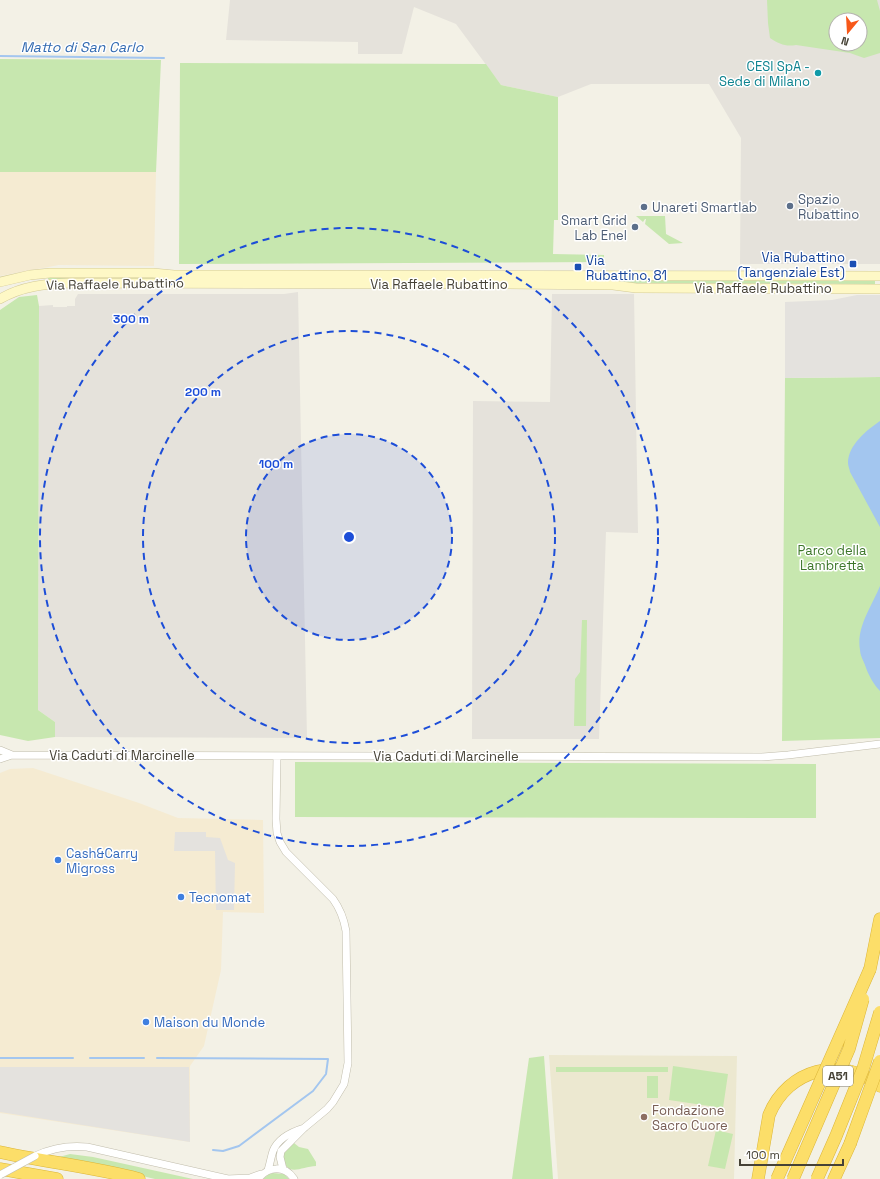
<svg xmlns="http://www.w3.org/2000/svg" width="880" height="1179" font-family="'Space Grotesk',sans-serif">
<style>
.commercial{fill:#f5ebd2}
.industrial{fill:#e5e2db;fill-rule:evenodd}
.education{fill:#ece8d0}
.green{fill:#c7e7af;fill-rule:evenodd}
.parking{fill:#e4e2de}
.water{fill:#a3c6ef}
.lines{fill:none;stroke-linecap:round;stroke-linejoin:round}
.stream{stroke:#a3c6ef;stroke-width:2}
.street-casing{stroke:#c1bdac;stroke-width:8}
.secondary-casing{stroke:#d3ca97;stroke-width:10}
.highway-casing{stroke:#dbb538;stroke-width:13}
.street{stroke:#fff;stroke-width:7}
.secondary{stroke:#fef8c6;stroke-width:9}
.highway{stroke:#fcde69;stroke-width:12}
.street-bridge-casing{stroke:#c1bdac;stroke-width:8;stroke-linecap:butt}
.highway-bridge-casing{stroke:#dbb538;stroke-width:13;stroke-linecap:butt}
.street-bridge{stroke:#fff;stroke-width:7}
.highway-bridge{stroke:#fcde69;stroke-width:12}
.ring{fill:none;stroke:#1d4ed8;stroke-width:2;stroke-dasharray:7 5}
.culture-dot{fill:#0f9aa8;stroke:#fff;stroke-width:1.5}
.service-dot{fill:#5c6f8a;stroke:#fff;stroke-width:1.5}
.transit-dot{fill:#1a4fb4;stroke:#fff;stroke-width:1.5}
.shop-dot{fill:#3f7fe0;stroke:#fff;stroke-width:1.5}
.education-dot{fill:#8d6e63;stroke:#fff;stroke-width:1.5}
.labels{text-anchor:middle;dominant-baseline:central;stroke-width:3;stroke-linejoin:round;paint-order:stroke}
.shield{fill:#fff;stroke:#7e7b72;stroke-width:1}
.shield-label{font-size:12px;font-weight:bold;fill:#464236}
.culture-label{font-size:13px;fill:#0d838f;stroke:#fff;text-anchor:end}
.service-label{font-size:13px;fill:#4e5e75;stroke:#fff;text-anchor:start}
.transit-label{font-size:13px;fill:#164399;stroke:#fff;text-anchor:end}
.street-label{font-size:13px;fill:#464236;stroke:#fff}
.park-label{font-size:13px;fill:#3d772a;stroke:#fff}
.shop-label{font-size:13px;fill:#366cbe;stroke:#fff;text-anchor:start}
.education-label{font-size:13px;fill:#785e54;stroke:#fff;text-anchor:start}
.water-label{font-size:14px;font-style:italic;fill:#3069b0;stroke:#fff}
.centre{fill:#1d4ed8;stroke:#fff;stroke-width:2}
.ring-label{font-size:12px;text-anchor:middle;font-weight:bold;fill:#1d4ed8;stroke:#fff;stroke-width:3;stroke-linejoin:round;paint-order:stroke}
</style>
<rect width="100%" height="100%" fill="#f3f1e6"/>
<!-- commercial -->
<path class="commercial" d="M 0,172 L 156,172 L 154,266 L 59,265 L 0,276 Z
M 33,768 L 139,803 L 178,818 L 263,820 L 264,913 L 223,912 L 221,970 L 204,1046 L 190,1066 L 190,1142 L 0,1113 L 0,773 L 10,769 Z"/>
<!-- industrial -->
<path class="industrial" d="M 230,0 L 880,0 L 880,264 L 740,264 L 741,138 L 709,84 L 591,84 L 558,97 L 501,85 L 456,24 L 414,7 L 402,54 L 358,54 L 358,42 L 226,40 ZM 836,20 L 860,20 L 860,44 L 836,44 Z
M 298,292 L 307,738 L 55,737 L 55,722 L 38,710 L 39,306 L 53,305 L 53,307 L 67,307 L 67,306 L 75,306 L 75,299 L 78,294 L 284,294 Z
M 552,294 L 634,294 L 638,533 L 606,532 L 599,739 L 472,739 L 473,401 L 550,402 Z"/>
<!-- education -->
<path class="education" d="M 549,1055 L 737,1056 L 734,1179 L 558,1179 Z"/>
<!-- green -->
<path class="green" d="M 767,0 L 877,0 L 880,11 L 880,53 L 864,58 L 850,53 L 796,45 C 786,47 779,44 770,38 L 768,23 ZM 836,20 L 860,20 L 860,44 L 836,44 Z
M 0,59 L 161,60 L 156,172 L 0,172 Z
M 180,63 L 486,64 L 501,85 L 558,97 L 558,220 L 554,220 L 553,254 L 604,255 L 604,262 L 179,264 Z
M 636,216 L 665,216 L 666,234 L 683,243 L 669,244 L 645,224 L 646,219 L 645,219 L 643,222 Z
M 48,277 L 875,280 L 875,284 L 50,280 L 48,280 Z
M 37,295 L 39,306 L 38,710 L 55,722 L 55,737 L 28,741 L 0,735 L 0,310 L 19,297 Z
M 880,377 L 880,738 L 782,741 L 785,378 Z
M 582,620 L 587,620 L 586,726 L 574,726 L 575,679 L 580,672 Z
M 295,762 L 816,764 L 816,818 L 295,817 Z
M 544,1056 L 553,1179 L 512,1179 L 529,1058 Z
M 673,1066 L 728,1074 L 723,1108 L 669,1100 Z
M 556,1067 L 668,1067 L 668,1072 L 556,1072 Z
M 647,1076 L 658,1076 L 658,1098 L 647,1098 Z
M 716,1130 L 733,1134 L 725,1169 L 708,1166 Z
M 294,1143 L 299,1147 L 308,1149 L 316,1162 L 316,1166 C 300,1167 284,1179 283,1153 Z
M 70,1154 L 93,1157 L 193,1179 L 155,1179 L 109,1168 L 52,1159 Z
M 273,1173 L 284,1174 L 289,1179 L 263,1179 L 269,1174 Z"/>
<!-- parking -->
<path class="parking" d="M 857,295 L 880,295 L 880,377 L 785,378 L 785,302 L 832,300 Z
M 175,832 L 206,832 L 206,837 L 220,838 L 228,860 L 235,863 L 234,910 L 216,910 L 215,851 L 174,851 Z
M 0,1067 L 189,1067 L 190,1142 L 0,1112 Z"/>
<!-- water -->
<path class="water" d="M 880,421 L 880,527 L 850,472 C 850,470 848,466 848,463 C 848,445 867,430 880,421 Z
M 880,586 L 880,691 C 873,684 868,674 865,665 C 863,660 860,655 860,650 C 856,627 872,606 880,586 Z"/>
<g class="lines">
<!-- stream -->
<path class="stream" d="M 0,56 L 164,58
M 0,1058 L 73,1058
M 90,1058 L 144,1058
M 157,1058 L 328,1059 L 326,1074 L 313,1091 L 239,1146 L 223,1151 L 213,1150"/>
<defs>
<path id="street" d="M 0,750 L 12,755
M 277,756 L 276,819 L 277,833 L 280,842 L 286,852 L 333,899 C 341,910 344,919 346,931 L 348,1063 L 344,1084 L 333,1102 L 327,1109 L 304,1128 L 281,1151 L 280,1157 L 283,1169
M 0,759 L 12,755 L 762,757 L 788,755 L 880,744
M 35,1156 C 52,1148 67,1145 87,1147 L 228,1179
M 268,1170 C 270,1164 271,1157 273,1151 C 278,1138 291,1132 304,1128
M 227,1179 L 250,1178 L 261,1174
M 258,1179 C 268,1166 285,1165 294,1179"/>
<path id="secondary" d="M 0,282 L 30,275 L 50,273 L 153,273 L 174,275 L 275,275 L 880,276
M 0,299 C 22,286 45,284 70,283 L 498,284 L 613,285 L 636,288 L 880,289"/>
<path id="highway" d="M 870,969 L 880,919
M 0,1152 C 46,1162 94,1167 139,1179
M 0,1169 L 57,1179
M 758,1179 L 769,1115 C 788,1069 841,1055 880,1086
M 834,1179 L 850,1144"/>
</defs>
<!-- street casing -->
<use href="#street" class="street-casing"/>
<!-- secondary casing -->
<use href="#secondary" class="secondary-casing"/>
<!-- highway casing -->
<use href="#highway" class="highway-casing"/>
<!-- street -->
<use href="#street" class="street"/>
<!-- secondary -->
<use href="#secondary" class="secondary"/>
<!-- highway -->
<use href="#highway" class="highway"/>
<defs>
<path id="street-bridge" d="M 0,1175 L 35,1156"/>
<path id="highway-bridge" d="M 850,1144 L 880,1061
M 777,1179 L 870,969
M 793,1179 L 849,1049 L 863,999
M 817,1179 L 836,1136 L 863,1069 L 880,1012"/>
</defs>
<!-- street-bridge casing -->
<use href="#street-bridge" class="street-bridge-casing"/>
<!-- highway-bridge casing -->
<use href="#highway-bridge" class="highway-bridge-casing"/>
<!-- street-bridge -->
<use href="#street-bridge" class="street-bridge"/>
<!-- highway-bridge -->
<use href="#highway-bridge" class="highway-bridge"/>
</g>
<!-- distance rings -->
<circle cx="349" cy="537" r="103" fill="#1d4ed8" fill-opacity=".12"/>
<g class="ring">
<circle cx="349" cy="537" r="103"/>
<circle cx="349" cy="537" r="206"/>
<circle cx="349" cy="537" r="309"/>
</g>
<!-- markers -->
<circle class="culture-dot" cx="818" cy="73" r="4"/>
<g class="service-dot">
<circle cx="790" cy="206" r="4"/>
<circle cx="644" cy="207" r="4"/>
<circle cx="635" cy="227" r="4"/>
</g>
<g class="transit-dot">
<rect x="849" y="260" width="8" height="8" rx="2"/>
<rect x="574" y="263" width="8" height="8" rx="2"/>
</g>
<g class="shop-dot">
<circle cx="58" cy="860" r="4"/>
<circle cx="181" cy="897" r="4"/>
<circle cx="146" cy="1022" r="4"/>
</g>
<circle class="education-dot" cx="644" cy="1117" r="4"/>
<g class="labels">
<!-- shield labels -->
<rect class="shield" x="823" y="1066" width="30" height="20" rx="3"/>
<g class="shield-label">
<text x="838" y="1076">A51</text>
</g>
<!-- culture labels -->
<g class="culture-label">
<text x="810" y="66">CESI SpA -<tspan x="810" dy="15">Sede di Milano</tspan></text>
</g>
<!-- service labels -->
<g class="service-label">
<text x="798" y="199">Spazio<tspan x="798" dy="15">Rubattino</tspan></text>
<text x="652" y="207">Unareti Smartlab</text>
<text x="627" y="220" text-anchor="end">Smart Grid<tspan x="627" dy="15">Lab Enel</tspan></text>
</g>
<!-- transit labels -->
<g class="transit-label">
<text x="845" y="257">Via Rubattino<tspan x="845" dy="15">(Tangenziale Est)</tspan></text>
<text x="586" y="260" text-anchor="start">Via<tspan x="586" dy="15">Rubattino, 81</tspan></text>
</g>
<!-- street labels -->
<g class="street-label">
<text transform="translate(115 284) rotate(-1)">Via Raffaele Rubattino</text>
<text x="439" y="284">Via Raffaele Rubattino</text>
<text x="763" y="288">Via Raffaele Rubattino</text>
<text x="122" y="755">Via Caduti di Marcinelle</text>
<text x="446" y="756">Via Caduti di Marcinelle</text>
</g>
<!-- park labels -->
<g class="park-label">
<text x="832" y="550">Parco della<tspan x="832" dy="15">Lambretta</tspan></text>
</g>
<!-- shop labels -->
<g class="shop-label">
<text x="66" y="853">Cash&amp;Carry<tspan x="66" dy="15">Migross</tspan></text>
<text x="189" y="897">Tecnomat</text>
<text x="154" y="1022">Maison du Monde</text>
</g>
<!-- education labels -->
<g class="education-label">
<text x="652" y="1110">Fondazione<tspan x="652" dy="15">Sacro Cuore</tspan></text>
</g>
<!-- water labels -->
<g class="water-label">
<text x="82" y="47">Matto di San Carlo</text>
</g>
</g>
<circle cx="349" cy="537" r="6" class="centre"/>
<g class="ring-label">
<text x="131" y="323">300 m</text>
<text x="203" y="396">200 m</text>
<text x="276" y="468">100 m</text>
</g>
<!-- north arrow -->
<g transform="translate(848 32) rotate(198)"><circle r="19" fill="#ffffff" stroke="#b5b3af"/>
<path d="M0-3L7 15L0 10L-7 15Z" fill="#f75819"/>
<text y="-6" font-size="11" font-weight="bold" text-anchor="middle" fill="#464236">N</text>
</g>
<!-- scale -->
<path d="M740 1159v6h103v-6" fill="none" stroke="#464236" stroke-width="2"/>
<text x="746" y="1159" font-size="12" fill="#464236" stroke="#ffffff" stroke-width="3" paint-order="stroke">100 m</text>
</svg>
